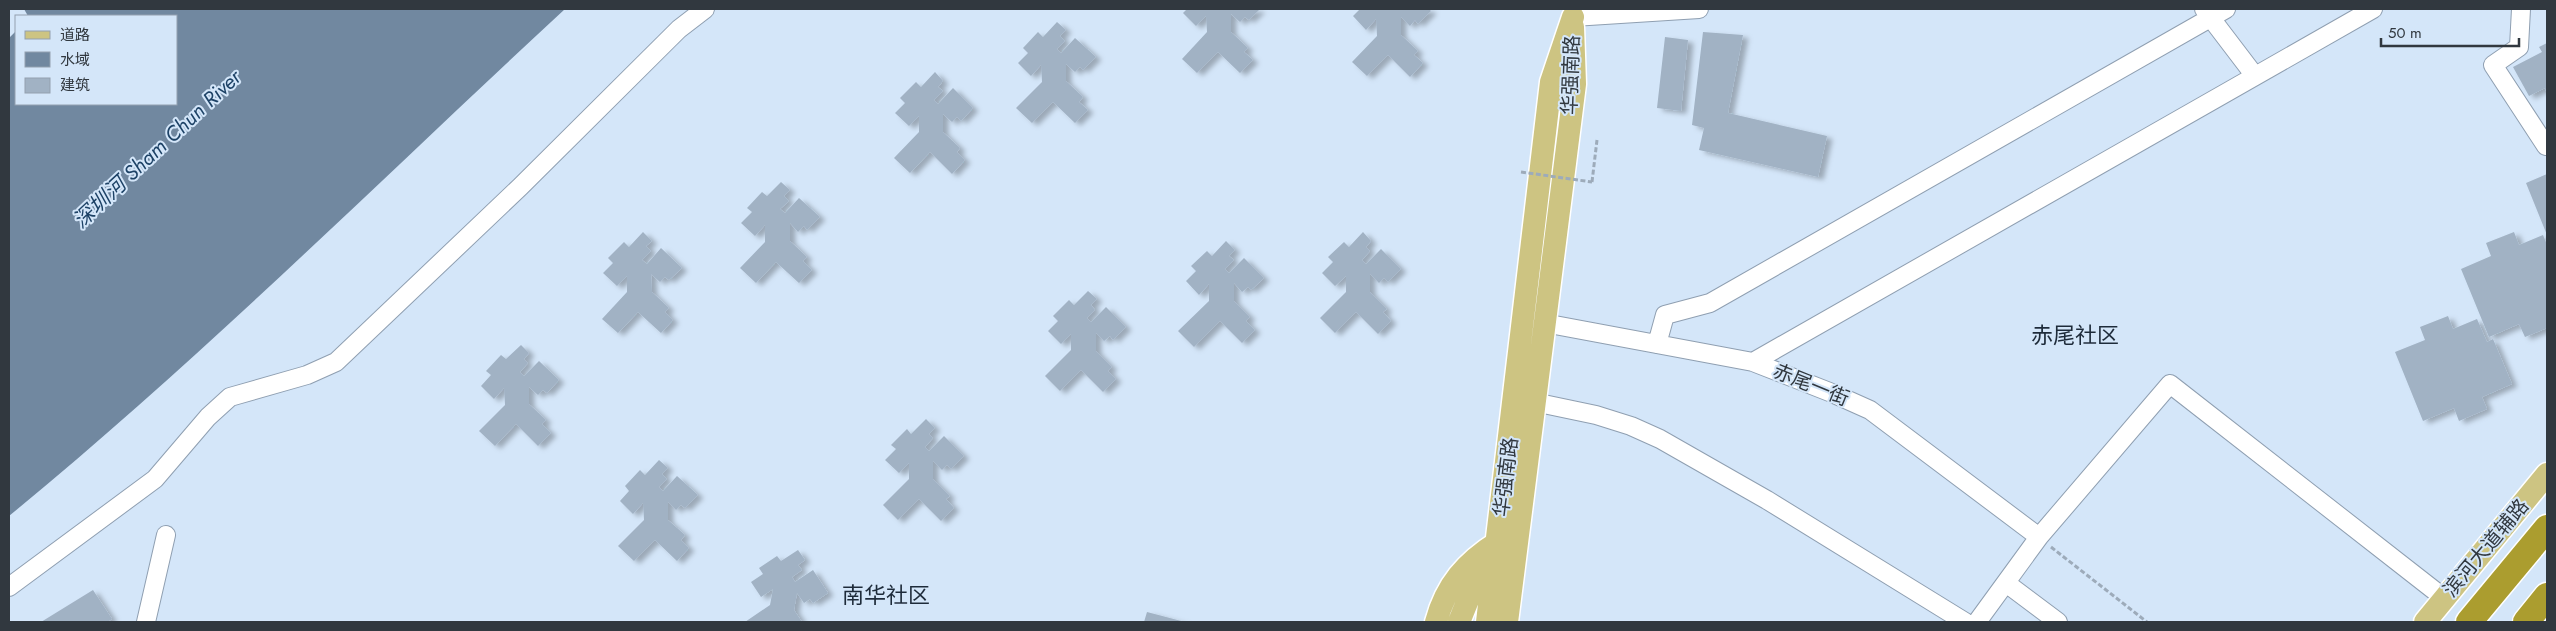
<svg xmlns="http://www.w3.org/2000/svg" width="2556" height="631" font-family="Jost,'Noto Sans SC',sans-serif">
<style>
.water{fill:#7188a0}
.building{fill:#a1b2c4;filter:url(#shadow)}
.lines{fill:none;stroke-linecap:round;stroke-linejoin:round}
.minor-casing{stroke:#8f9fb1;stroke-width:20}
.major-casing{stroke:#fff;stroke-width:25}
.highway-casing{stroke:#fff;stroke-width:29}
.path{stroke:#9dabba;stroke-width:3;stroke-dasharray:5 2.5;stroke-linecap:butt}
.minor{stroke:#fff;stroke-width:18}
.major{stroke:#cdc482;stroke-width:22}
.highway{stroke:#ab9d2f;stroke-width:26}
.path-bridge{stroke:#9dabba;stroke-width:3;stroke-dasharray:5 2.5;stroke-linecap:butt}
.labels{text-anchor:middle;dominant-baseline:central;stroke-width:4;stroke-linejoin:round;paint-order:stroke}
.street-label{font-size:20px;fill:#31383f;stroke:#d4e6f9}
.water-label{font-size:21px;font-style:italic;fill:#1d4266;stroke:#d4e6f9}
.quarter-label{font-size:22px;fill:#1e2b3a;stroke:#d4e6f9}
</style>
<defs>
<filter id="shadow"><feDropShadow dx="5.5" dy="3" stdDeviation="2.5" flood-color="#0004"/></filter>
</defs>
<rect width="100%" height="100%" fill="#d4e6f9"/>
<!-- water -->
<path class="water" d="M 24,9 L 565,9 C 381,179 203,357 9,516 L 9,38 L 16,31 L 16,104 L 176,104 L 176,16 L 28,16 Z"/>
<!-- building -->
<path class="building" d="M 1187,9 L 1260,9 L 1249,20 L 1245,17 L 1240,22 L 1231,14 L 1231,32 L 1248,48 L 1244,52 L 1253,60 L 1240,73 L 1218,52 L 1197,73 L 1182,59 L 1207,32 L 1206,16 L 1196,26 L 1183,13 Z
M 1360,9 L 1429,9 L 1431,11 L 1418,24 L 1415,20 L 1410,26 L 1401,17 L 1401,35 L 1418,51 L 1414,55 L 1423,63 L 1410,77 L 1388,55 L 1367,76 L 1352,62 L 1377,36 L 1376,19 L 1366,30 L 1353,16 Z
M 1057,22 L 1066,30 L 1060,36 L 1065,41 L 1057,49 L 1061,53 L 1075,38 L 1096,57 L 1083,70 L 1080,67 L 1075,72 L 1066,64 L 1066,81 L 1083,97 L 1079,102 L 1088,110 L 1075,123 L 1053,102 L 1032,123 L 1016,108 L 1042,82 L 1041,65 L 1031,76 L 1018,63 L 1028,53 L 1023,48 L 1038,32 L 1043,37 Z
M 1703,32 L 1743,35 L 1728,113 L 1827,136 L 1818,177 L 1699,150 L 1704,128 L 1692,125 Z
M 1665,37 L 1688,40 L 1681,111 L 1657,108 Z
M 2547,43 L 2547,93 L 2545,88 L 2529,96 L 2513,67 L 2542,52 L 2539,47 Z
M 935,72 L 943,81 L 938,87 L 943,91 L 934,100 L 938,104 L 953,88 L 973,108 L 961,121 L 957,117 L 952,122 L 943,114 L 943,132 L 960,148 L 957,152 L 965,160 L 952,174 L 930,152 L 910,173 L 894,158 L 919,132 L 919,116 L 909,126 L 895,113 L 905,103 L 900,98 L 916,82 L 921,87 Z
M 2547,174 L 2547,235 L 2526,183 Z
M 781,182 L 790,190 L 784,196 L 789,201 L 780,209 L 785,213 L 799,198 L 820,217 L 807,230 L 804,226 L 798,232 L 790,223 L 790,241 L 807,257 L 803,261 L 812,270 L 799,283 L 776,262 L 756,283 L 740,268 L 765,242 L 765,225 L 755,236 L 741,223 L 752,212 L 747,208 L 762,192 L 767,196 Z
M 643,232 L 652,241 L 646,246 L 651,251 L 642,260 L 647,264 L 661,248 L 682,268 L 669,280 L 665,277 L 660,282 L 651,274 L 652,292 L 669,308 L 665,312 L 673,320 L 661,333 L 638,312 L 618,333 L 602,319 L 627,292 L 627,276 L 617,286 L 603,273 L 613,263 L 608,258 L 624,242 L 629,247 Z
M 1363,232 L 1371,241 L 1366,247 L 1370,251 L 1362,260 L 1366,264 L 1381,249 L 1401,269 L 1388,282 L 1384,278 L 1379,283 L 1370,274 L 1370,292 L 1387,309 L 1383,312 L 1391,321 L 1378,334 L 1356,312 L 1335,333 L 1320,318 L 1346,292 L 1346,276 L 1335,286 L 1322,273 L 1333,262 L 1328,257 L 1344,242 L 1349,247 Z
M 2514,232 L 2519,245 L 2543,235 L 2547,245 L 2547,328 L 2525,337 L 2519,324 L 2489,337 L 2461,269 L 2491,256 L 2486,243 Z
M 1226,241 L 1235,250 L 1229,256 L 1234,260 L 1225,269 L 1229,273 L 1244,258 L 1264,278 L 1251,290 L 1248,287 L 1242,292 L 1234,283 L 1234,301 L 1250,317 L 1246,321 L 1255,330 L 1242,343 L 1220,321 L 1194,347 L 1178,331 L 1209,301 L 1209,284 L 1199,295 L 1186,281 L 1196,271 L 1191,266 L 1207,251 L 1212,256 Z
M 1088,291 L 1097,299 L 1091,305 L 1095,310 L 1087,318 L 1091,322 L 1106,307 L 1126,327 L 1113,340 L 1110,336 L 1104,341 L 1096,333 L 1096,351 L 1112,367 L 1108,371 L 1116,379 L 1103,392 L 1081,370 L 1060,391 L 1045,376 L 1071,350 L 1071,334 L 1061,344 L 1048,331 L 1058,321 L 1053,316 L 1069,300 L 1074,305 Z
M 2448,316 L 2453,329 L 2477,319 L 2487,342 L 2493,339 L 2512,384 L 2482,397 L 2487,409 L 2459,421 L 2454,408 L 2423,421 L 2395,352 L 2425,340 L 2420,327 Z
M 521,345 L 529,353 L 524,359 L 528,363 L 520,372 L 524,376 L 539,361 L 559,380 L 547,393 L 543,390 L 538,395 L 529,387 L 529,404 L 546,420 L 542,424 L 551,433 L 538,446 L 516,424 L 495,446 L 479,431 L 505,405 L 504,388 L 494,399 L 481,386 L 491,375 L 486,371 L 501,355 L 506,359 Z
M 926,419 L 935,428 L 929,434 L 933,438 L 925,447 L 929,451 L 944,436 L 964,456 L 951,469 L 947,465 L 942,470 L 933,461 L 933,479 L 950,496 L 946,499 L 954,508 L 941,521 L 919,499 L 898,520 L 883,505 L 909,479 L 909,463 L 899,473 L 885,460 L 896,449 L 891,445 L 907,429 L 911,434 Z
M 659,460 L 668,468 L 662,474 L 667,479 L 659,487 L 663,491 L 677,476 L 698,495 L 685,508 L 681,505 L 676,510 L 668,502 L 668,520 L 685,535 L 681,540 L 689,548 L 677,561 L 655,540 L 634,561 L 618,546 L 644,520 L 643,503 L 633,514 L 620,501 L 629,491 L 625,486 L 640,470 L 645,475 Z
M 798,550 L 805,560 L 798,565 L 802,570 L 792,577 L 795,582 L 813,570 L 828,593 L 813,603 L 810,599 L 804,603 L 797,593 L 794,610 L 802,622 L 745,622 L 770,605 L 773,589 L 761,597 L 751,582 L 763,574 L 759,568 L 777,556 L 781,561 Z
M 93,590 L 112,619 L 107,622 L 41,622 Z
M 1147,612 L 1185,622 L 1144,622 Z"/>
<g class="lines">
<defs>
<path id="minor" d="M 1573,9 L 1573,17 L 1699,9
M 2204,9 L 2255,76
M 2521,9 L 2519,47 L 2493,65 L 2546,146
M 1544,323 L 1753,362 L 1832,393 L 1870,410 L 2039,537
M 1657,344 L 1665,315 L 1710,303 L 2226,9
M 1753,362 L 2373,9
M 1534,402 L 1596,415 L 1631,426 L 1660,439 L 1767,500 L 1965,622
M 2006,583 L 2058,622
M 9,587 L 155,479 L 208,417 L 230,397 L 307,375 L 336,362 L 520,187 L 679,29 L 705,9
M 146,622 L 166,535
M 1977,622 L 2039,537 L 2170,384 L 2444,598"/>
<path id="major" d="M 1436,622 C 1446,585 1466,562 1498,542
M 1459,622 L 1476,580 L 1492,551
M 1487,622 L 1551,82 L 1573,17
M 1507,622 L 1575,84 L 1573,27
M 2425,622 L 2547,474"/>
<path id="highway" d="M 2469,622 L 2547,528
M 2526,622 L 2547,596"/>
</defs>
<!-- minor casing -->
<use href="#minor" class="minor-casing"/>
<!-- major casing -->
<use href="#major" class="major-casing"/>
<!-- highway casing -->
<use href="#highway" class="highway-casing"/>
<!-- path -->
<path class="path" d="M 1592,182 L 1597,140
M 2051,547 L 2147,622"/>
<!-- minor -->
<use href="#minor" class="minor"/>
<!-- major -->
<use href="#major" class="major"/>
<!-- highway -->
<use href="#highway" class="highway"/>
<!-- path-bridge -->
<path class="path-bridge" d="M 1521,172 L 1592,182"/>
</g>
<g class="labels">
<!-- street labels -->
<g class="street-label">
<text transform="translate(1571 75) rotate(-88)">华强南路</text>
<text transform="translate(1811 385) rotate(22)">赤尾一街</text>
<text transform="translate(1506 477) rotate(-83)">华强南路</text>
<text transform="translate(2486 548) rotate(-50)">滨河大道辅路</text>
</g>
<!-- water labels -->
<g class="water-label">
<text transform="translate(157 149) rotate(-43)">深圳河 Sham Chun River</text>
</g>
<!-- quarter labels -->
<g class="quarter-label">
<text x="2075" y="335">赤尾社区</text>
<text x="886" y="595">南华社区</text>
</g>
</g>
<!-- border -->
<rect width="2556" height="631" fill="none" stroke="#31383f" stroke-width="20"/>
<!-- legend -->
<rect x="15" y="15" width="162" height="90" fill="#d4e6f9" stroke="#93a0af"/>
<rect x="25" y="31" width="25" height="8" fill="#cdc482" stroke="#93a0af"/>
<text x="60" y="40" font-size="15" fill="#31383f">道路</text>
<rect x="25" y="52" width="25" height="15" fill="#7188a0" stroke="#93a0af"/>
<text x="60" y="65" font-size="15" fill="#31383f">水域</text>
<rect x="25" y="78" width="25" height="15" fill="#a1b2c4" stroke="#93a0af"/>
<text x="60" y="90" font-size="15" fill="#31383f">建筑</text>
<!-- scale -->
<path d="M2381 38v8h138v-8" fill="none" stroke="#31383f" stroke-width="2.5"/>
<text x="2388" y="38" font-size="15" fill="#31383f" stroke="#d4e6f9" stroke-width="4" paint-order="stroke">50 m</text>
</svg>
